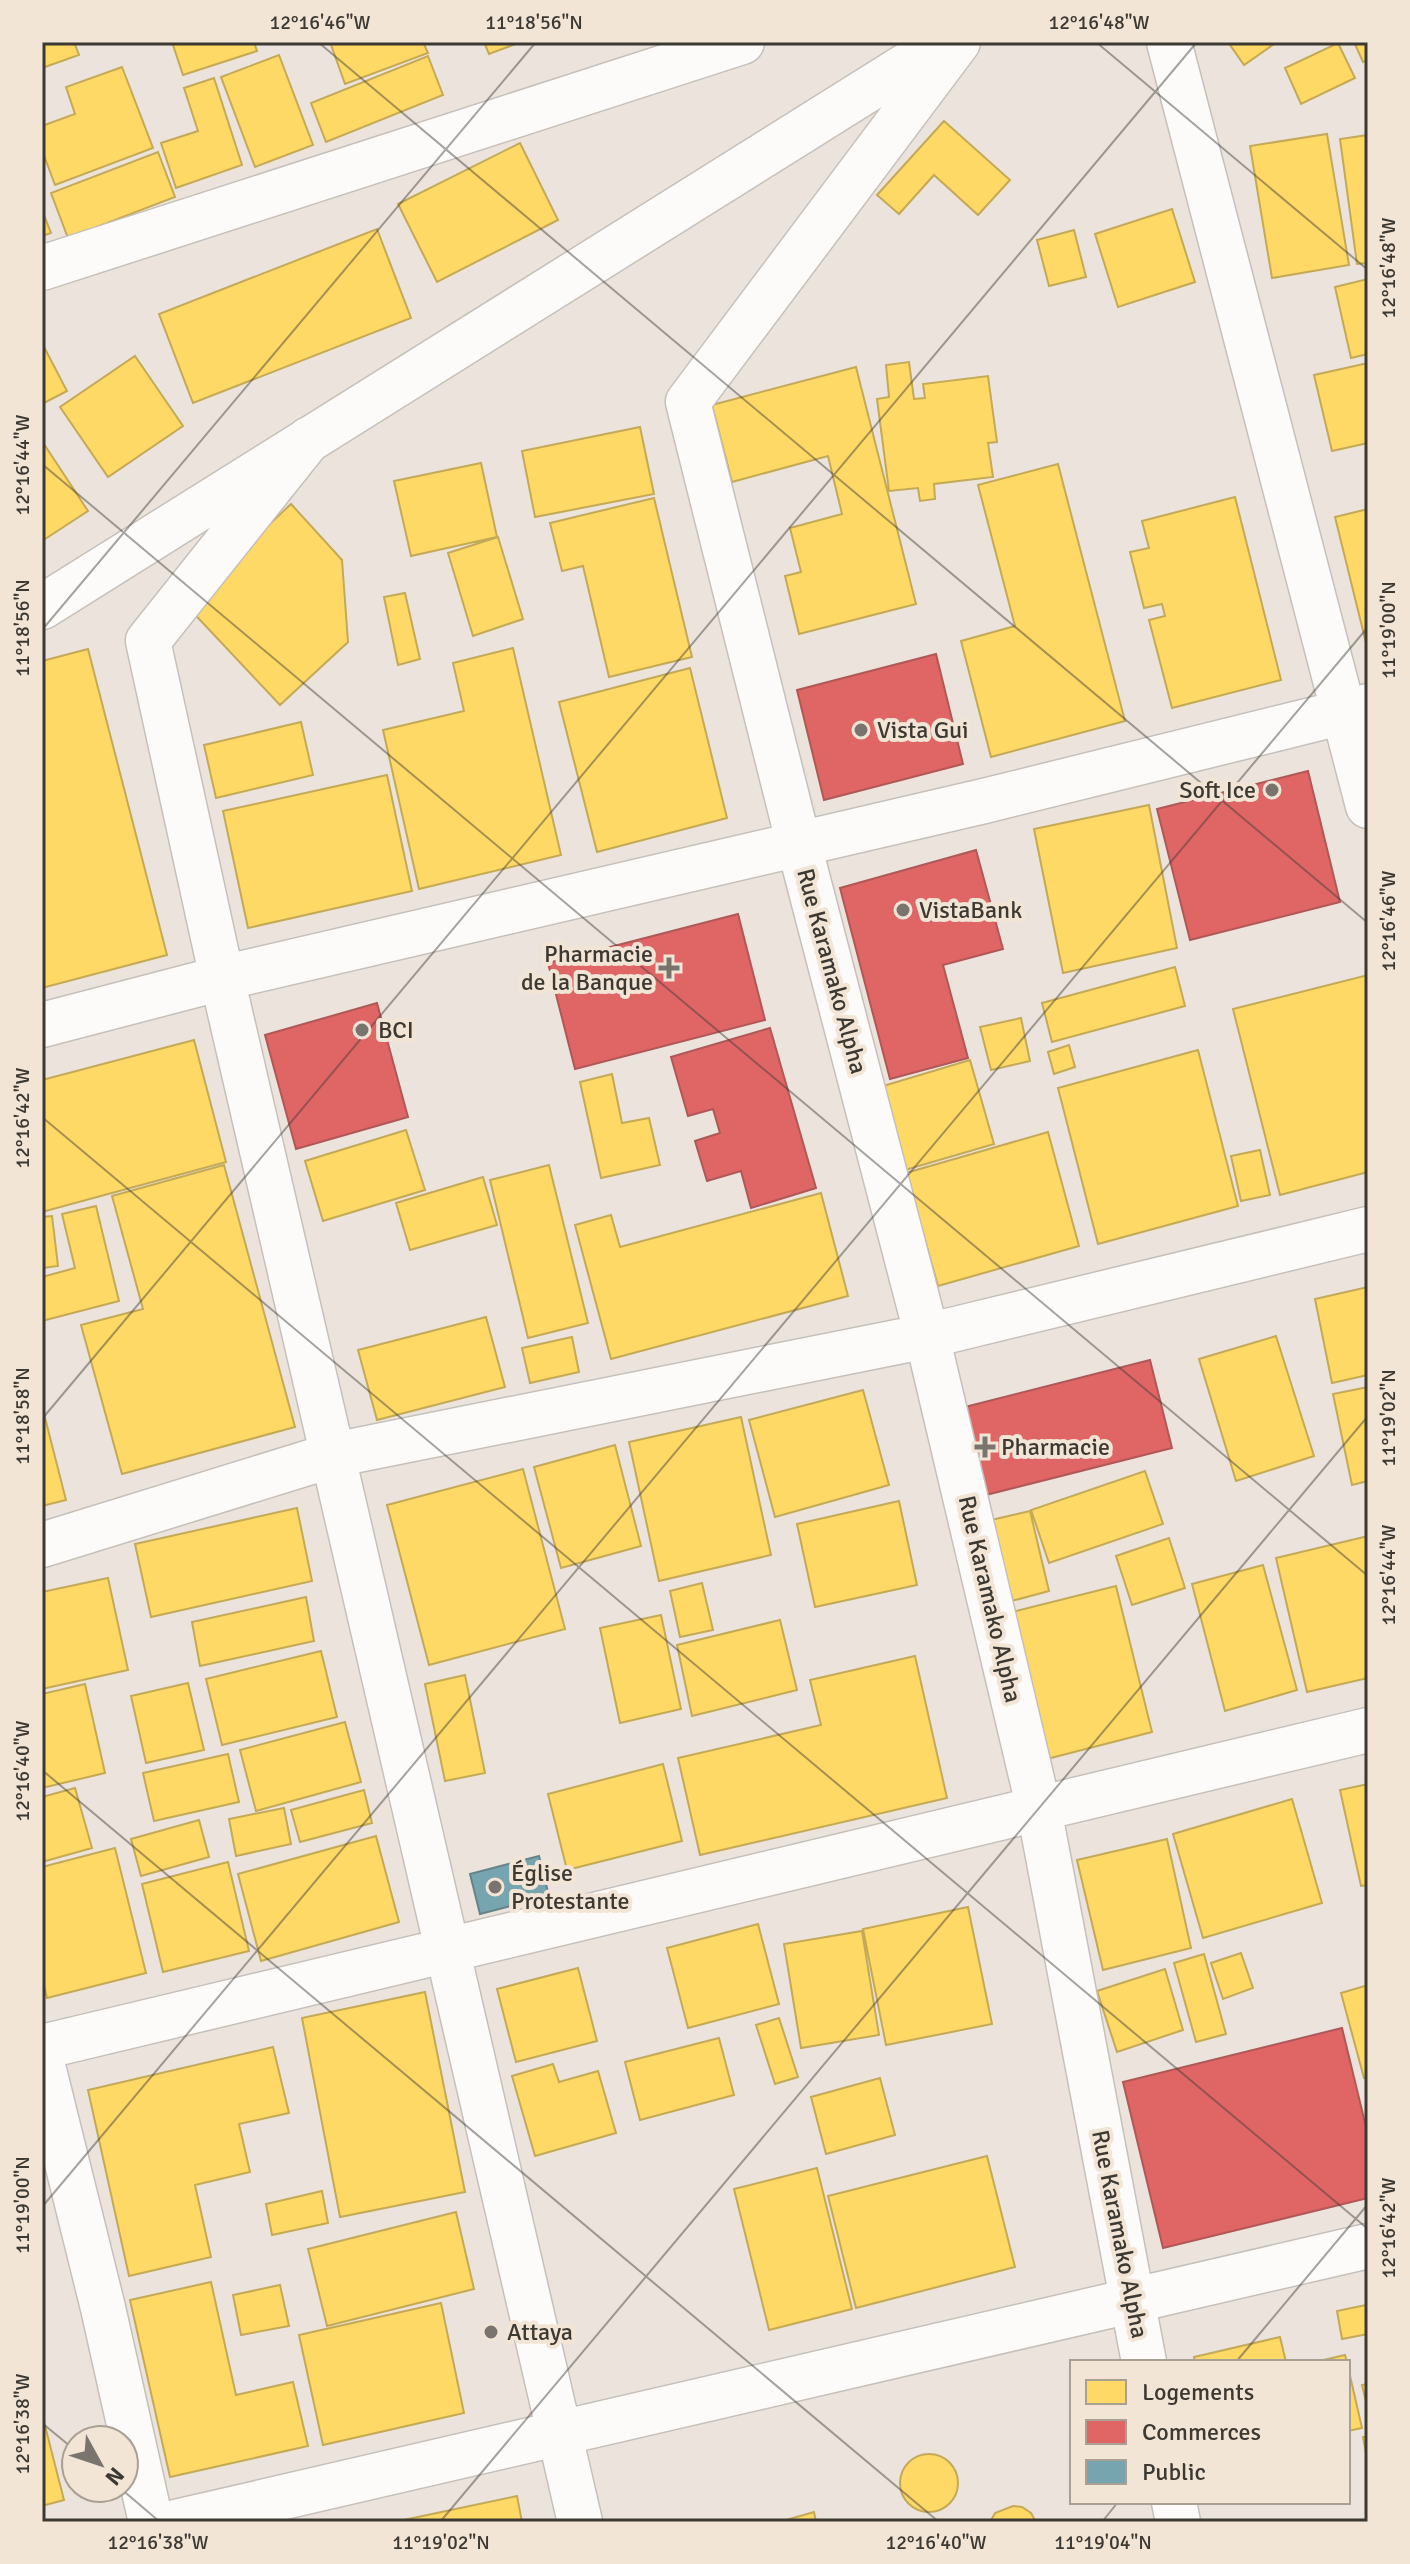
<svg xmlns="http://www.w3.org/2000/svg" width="1410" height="2564" font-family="Signika,sans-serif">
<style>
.homes{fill:#ffd966;stroke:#c4a956;stroke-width:2}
.shops{fill:#e06666;stroke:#af5856;stroke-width:2}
.public{fill:#76a5af;stroke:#65848a;stroke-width:2}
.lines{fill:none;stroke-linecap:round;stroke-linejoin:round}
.minor-casing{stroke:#c6c0ba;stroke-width:47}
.minor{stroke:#fcfbfa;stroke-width:44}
.ticks{fill:none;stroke:#3c3832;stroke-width:2;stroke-opacity:0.45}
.poi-dot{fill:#7a746e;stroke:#f2e5d6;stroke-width:3}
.labels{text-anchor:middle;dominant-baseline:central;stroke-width:8;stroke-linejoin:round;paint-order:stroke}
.poi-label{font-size:24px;fill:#3c3832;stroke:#f2e5d6;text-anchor:start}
.street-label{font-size:24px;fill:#3c3832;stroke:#f2e5d6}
.neatline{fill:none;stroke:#3c3832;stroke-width:3}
.ticks-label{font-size:20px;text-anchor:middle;fill:#3c3832}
</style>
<rect width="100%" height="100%" fill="#ece4dc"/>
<!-- homes -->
<path class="homes" d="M 42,42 L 74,42 L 79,55 L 42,68 Z
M 172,42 L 254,42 L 257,51 L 183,75 Z
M 330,42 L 423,42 L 428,53 L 345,84 Z
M 484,42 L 521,42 L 489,54 Z
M 1228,42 L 1277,42 L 1244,65 Z
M 1354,42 L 1368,42 L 1368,60 L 1363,62 Z
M 1338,43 L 1355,78 L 1301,104 L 1285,68 Z
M 279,55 L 313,145 L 255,167 L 221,77 Z
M 428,56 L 443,95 L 326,142 L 311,103 Z
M 122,67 L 153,148 L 55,185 L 42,150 L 42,126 L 75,114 L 66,87 Z
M 214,78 L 242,165 L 176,188 L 161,143 L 198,131 L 184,88 Z
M 944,121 L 1010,180 L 978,215 L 934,175 L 899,214 L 877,195 Z
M 1327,134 L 1349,265 L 1272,278 L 1250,146 Z
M 1368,135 L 1368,263 L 1357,264 L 1340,139 Z
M 520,143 L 558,220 L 437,282 L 398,204 Z
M 158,152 L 175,197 L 68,238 L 51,193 Z
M 1172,209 L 1195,282 L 1118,307 L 1095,234 Z
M 42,210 L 51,233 L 42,236 Z
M 377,229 L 411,318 L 193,403 L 159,314 Z
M 1074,230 L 1086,277 L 1049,286 L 1037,240 Z
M 1368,279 L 1368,354 L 1351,358 L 1335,287 Z
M 42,343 L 67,391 L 42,404 Z
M 135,356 L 183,426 L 108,477 L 60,407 Z
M 909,362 L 914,399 L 925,398 L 923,384 L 988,376 L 997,442 L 988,443 L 993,477 L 934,484 L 935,499 L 920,501 L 918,488 L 889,491 L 877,399 L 889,397 L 886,365 Z
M 1368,363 L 1368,443 L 1332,451 L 1314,375 Z
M 856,367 L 916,604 L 799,634 L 785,576 L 801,572 L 790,528 L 842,514 L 828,456 L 732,482 L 712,405 Z
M 640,427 L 654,494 L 535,517 L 522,451 Z
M 42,441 L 88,511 L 42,541 Z
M 481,463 L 497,537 L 411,556 L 394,481 Z
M 1058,464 L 1125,721 L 991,757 L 961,641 L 1015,626 L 978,485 Z
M 1235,497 L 1281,680 L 1172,708 L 1149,620 L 1165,616 L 1162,604 L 1144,608 L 1130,552 L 1149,548 L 1142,521 Z
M 654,498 L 692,657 L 609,677 L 583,566 L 562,571 L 550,523 Z
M 291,504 L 342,560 L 348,642 L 280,705 L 185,604 Z
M 1368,509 L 1368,651 L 1335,517 Z
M 498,537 L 523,619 L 473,636 L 448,553 Z
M 405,593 L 420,659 L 398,665 L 384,597 Z
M 513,648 L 561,855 L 419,889 L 383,730 L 464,711 L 453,663 Z
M 88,649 L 167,955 L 42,988 L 42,661 Z
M 690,668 L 727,818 L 597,852 L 559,702 Z
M 301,722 L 313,775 L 216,798 L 204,745 Z
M 387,775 L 412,891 L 248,928 L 223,811 Z
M 1149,805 L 1177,948 L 1063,973 L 1034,829 Z
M 1175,967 L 1185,1006 L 1052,1042 L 1042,1003 Z
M 1368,975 L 1368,1172 L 1280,1195 L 1233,1009 Z
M 1021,1018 L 1030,1061 L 991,1070 L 980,1027 Z
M 194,1040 L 226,1162 L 42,1212 L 42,1080 Z
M 1069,1045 L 1075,1067 L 1054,1074 L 1048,1052 Z
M 1198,1050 L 1238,1206 L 1098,1244 L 1058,1088 Z
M 970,1060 L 994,1144 L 905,1170 L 880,1087 Z
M 612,1074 L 622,1123 L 649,1118 L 660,1165 L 601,1178 L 580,1082 Z
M 406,1130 L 425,1190 L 323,1221 L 305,1161 Z
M 1048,1132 L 1079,1246 L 938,1286 L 906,1173 Z
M 1260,1150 L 1270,1195 L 1241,1201 L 1231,1156 Z
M 224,1165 L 295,1427 L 122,1474 L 81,1325 L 143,1309 L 112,1196 Z
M 549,1165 L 588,1323 L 528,1338 L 490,1180 Z
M 483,1177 L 497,1225 L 410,1250 L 396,1203 Z
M 821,1193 L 848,1296 L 611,1359 L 575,1225 L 611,1215 L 620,1247 Z
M 96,1206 L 119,1301 L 42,1321 L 42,1277 L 75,1268 L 62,1214 Z
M 52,1216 L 58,1266 L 42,1268 L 42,1217 Z
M 1368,1287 L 1368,1375 L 1332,1383 L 1315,1299 Z
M 486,1317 L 505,1387 L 377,1420 L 358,1350 Z
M 1276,1336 L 1314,1456 L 1236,1481 L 1199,1359 Z
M 572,1337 L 579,1372 L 530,1383 L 522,1348 Z
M 1368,1387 L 1368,1481 L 1352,1485 L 1333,1394 Z
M 863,1390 L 889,1485 L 775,1517 L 749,1420 Z
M 42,1406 L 66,1500 L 42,1506 Z
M 741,1417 L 771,1555 L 659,1581 L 629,1442 Z
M 615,1445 L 641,1546 L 561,1568 L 534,1467 Z
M 523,1469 L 565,1629 L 429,1665 L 387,1505 Z
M 1145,1471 L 1163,1524 L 1049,1563 L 1031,1510 Z
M 899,1501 L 917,1585 L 815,1607 L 797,1524 Z
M 297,1508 L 312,1581 L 151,1617 L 135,1544 Z
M 1030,1511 L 1049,1591 L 1008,1602 L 987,1521 Z
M 1368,1536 L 1368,1678 L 1307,1692 L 1276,1558 Z
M 1169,1538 L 1185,1588 L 1132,1605 L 1116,1556 Z
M 1263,1565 L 1297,1690 L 1225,1711 L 1192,1584 Z
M 108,1578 L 128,1670 L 42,1689 L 42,1592 Z
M 702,1583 L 713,1630 L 680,1637 L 670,1591 Z
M 1116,1586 L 1152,1732 L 1043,1760 L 1008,1613 Z
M 306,1597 L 314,1641 L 200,1666 L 192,1622 Z
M 661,1615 L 681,1709 L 620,1723 L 600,1628 Z
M 780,1620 L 797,1690 L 692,1716 L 677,1645 Z
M 321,1651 L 337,1717 L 222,1745 L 206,1679 Z
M 915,1656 L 947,1798 L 700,1855 L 678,1758 L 821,1725 L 810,1680 Z
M 465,1675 L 485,1773 L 445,1781 L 425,1684 Z
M 188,1683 L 204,1750 L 146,1763 L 131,1696 Z
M 85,1684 L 105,1773 L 42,1788 L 42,1694 Z
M 345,1722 L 361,1782 L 256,1811 L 240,1750 Z
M 228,1754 L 239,1802 L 154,1821 L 143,1773 Z
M 663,1764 L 682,1841 L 567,1870 L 548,1794 Z
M 1368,1784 L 1368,1885 L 1361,1886 L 1340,1790 Z
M 75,1788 L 92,1848 L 42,1862 L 42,1797 Z
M 364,1790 L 372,1823 L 300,1842 L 291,1810 Z
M 1292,1799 L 1322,1903 L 1203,1938 L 1173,1834 Z
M 284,1808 L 291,1844 L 236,1856 L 229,1819 Z
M 199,1820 L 209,1857 L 141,1876 L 131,1839 Z
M 376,1836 L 399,1922 L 261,1961 L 238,1874 Z
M 1167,1839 L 1191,1948 L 1103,1970 L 1077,1860 Z
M 115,1848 L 146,1973 L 47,1998 L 42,1977 L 42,1867 Z
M 228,1862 L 249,1951 L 163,1972 L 142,1884 Z
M 968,1907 L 992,2024 L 886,2045 L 863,1929 Z
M 758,1924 L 779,2004 L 688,2028 L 667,1948 Z
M 862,1931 L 879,2035 L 801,2048 L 784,1944 Z
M 1241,1953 L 1253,1988 L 1223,1999 L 1211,1963 Z
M 1204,1954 L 1226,2034 L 1196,2042 L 1174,1963 Z
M 578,1968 L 597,2041 L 516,2062 L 497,1989 Z
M 1165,1969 L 1183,2030 L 1117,2052 L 1097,1991 Z
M 1368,1985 L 1368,2077 L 1364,2078 L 1341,1993 Z
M 425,1992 L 465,2192 L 340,2217 L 302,2018 Z
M 779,2018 L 798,2077 L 775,2084 L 756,2025 Z
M 719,2038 L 734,2095 L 640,2120 L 625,2062 Z
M 273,2047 L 289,2113 L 239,2124 L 250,2172 L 195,2185 L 211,2257 L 129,2276 L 88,2090 Z
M 553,2064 L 559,2082 L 598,2071 L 616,2133 L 535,2156 L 512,2076 Z
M 880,2078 L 895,2135 L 826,2154 L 811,2097 Z
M 987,2156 L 1015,2267 L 856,2308 L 828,2196 Z
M 817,2168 L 852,2309 L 769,2330 L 734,2189 Z
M 322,2191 L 328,2223 L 272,2235 L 266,2204 Z
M 456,2212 L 474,2289 L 327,2326 L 308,2249 Z
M 211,2282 L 236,2395 L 293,2382 L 308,2446 L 170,2477 L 130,2300 Z
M 280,2285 L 289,2326 L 241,2335 L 233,2295 Z
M 441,2303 L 464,2413 L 323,2445 L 299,2335 Z
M 1366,2305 L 1368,2334 L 1342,2339 L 1337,2311 Z
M 1280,2337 L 1286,2362 L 1195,2362 L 1194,2357 Z
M 1345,2355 L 1347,2362 L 1315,2362 Z
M 1348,2367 L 1362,2428 L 1348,2431 Z
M 1368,2384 L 1368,2410 L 1362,2385 Z
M 42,2414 L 64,2500 L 42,2506 Z
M 1363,2437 L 1368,2437 L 1368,2468 L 1367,2458 Z
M900 2483a29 29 0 1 1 58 0a29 29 0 1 1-58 0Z
M 517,2496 L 522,2522 L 394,2522 Z
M 1013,2506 L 1022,2507 L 1031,2513 L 1036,2522 L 990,2522 L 995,2513 Z
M 814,2512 L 816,2522 L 779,2522 Z"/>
<!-- shops -->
<path class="shops" d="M 936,654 L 963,764 L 824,800 L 797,690 Z
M 1308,771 L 1340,902 L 1190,940 L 1157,809 Z
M 976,850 L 1003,949 L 943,965 L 968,1058 L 890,1079 L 840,888 Z
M 738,914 L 765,1020 L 575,1069 L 548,963 Z
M 377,1003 L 408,1117 L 296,1149 L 265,1035 Z
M 770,1028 L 816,1188 L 751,1208 L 741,1171 L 707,1181 L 695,1141 L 720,1133 L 713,1109 L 688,1116 L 671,1057 Z
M 1150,1360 L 1172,1448 L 978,1497 L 957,1409 Z
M 1342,2028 L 1368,2135 L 1368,2198 L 1163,2248 L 1123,2082 Z"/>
<!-- public -->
<path class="public" d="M 539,1856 L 549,1896 L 480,1914 L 470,1874 Z"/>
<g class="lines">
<defs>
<path id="minor" d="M 958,42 L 688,402 L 799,845 L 927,1336 L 1039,1809 L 1144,2362
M 1169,42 L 1368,806
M 42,268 L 742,42
M 309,439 L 148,641 L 222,978 L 580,2522
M 42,607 L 944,42
M 42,1025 L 222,978 L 984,801 L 1368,706
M 42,1545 L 333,1455 L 927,1336 L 1368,1229
M 42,2047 L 1368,1730
M 42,2062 L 103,2308 L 151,2522
M 1174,2502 L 1178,2522
M 176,2522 L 1368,2246"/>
</defs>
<!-- minor casing -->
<use href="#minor" class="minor-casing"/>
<!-- minor -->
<use href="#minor" class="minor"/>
</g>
<!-- ticks -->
<path class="ticks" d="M 318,42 L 1368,923M 1096,42 L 1368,270M 42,464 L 1368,1576M 42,630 L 536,42M 42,1117 L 1368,2229M 42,1419 L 1197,42M 42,1770 L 939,2522M 42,2207 L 1368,627M 1236,2362 L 1368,2204M 42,2423 L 76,2451M 120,2488 L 160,2522M 440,2522 L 1368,1416M 1102,2522 L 1118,2502"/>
<!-- markers -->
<g class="poi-dot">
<circle cx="861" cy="730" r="8"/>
<circle cx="1272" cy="790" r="8"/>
<circle cx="903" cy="910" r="8"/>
<path d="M665 956h8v8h8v8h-8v8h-8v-8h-8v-8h8z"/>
<circle cx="362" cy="1030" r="8"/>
<path d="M981 1435h8v8h8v8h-8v8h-8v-8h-8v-8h8z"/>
<circle cx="495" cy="1887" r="8"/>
<circle cx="491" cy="2332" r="8"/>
</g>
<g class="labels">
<!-- poi labels -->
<g class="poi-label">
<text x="877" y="730">Vista Gui</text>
<text x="1256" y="790" text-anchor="end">Soft Ice</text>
<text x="919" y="910">VistaBank</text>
<text x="653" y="954" text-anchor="end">Pharmacie<tspan x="653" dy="28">de la Banque</tspan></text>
<text x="378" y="1030">BCI</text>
<text x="1001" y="1447">Pharmacie</text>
<text x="511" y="1873">Église<tspan x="511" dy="28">Protestante</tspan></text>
<text x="507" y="2332">Attaya</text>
</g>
<!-- street labels -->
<g class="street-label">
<text transform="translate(832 971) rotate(75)">Rue Karamako Alpha</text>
<text transform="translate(990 1599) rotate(77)">Rue Karamako Alpha</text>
<text transform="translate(1120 2234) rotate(79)">Rue Karamako Alpha</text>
</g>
</g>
<!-- border -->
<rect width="1410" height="2564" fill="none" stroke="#f2e5d6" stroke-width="88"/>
<!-- legend -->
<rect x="1070" y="2360" width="280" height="144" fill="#f2e5d6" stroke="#a9a094" stroke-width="2"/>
<rect x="1086" y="2380" width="40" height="24" fill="#ffd966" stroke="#a9a094" stroke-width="2"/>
<text x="1142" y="2400" font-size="24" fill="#3c3832">Logements</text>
<rect x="1086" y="2420" width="40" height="24" fill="#e06666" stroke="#a9a094" stroke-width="2"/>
<text x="1142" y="2440" font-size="24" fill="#3c3832">Commerces</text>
<rect x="1086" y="2460" width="40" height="24" fill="#76a5af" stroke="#a9a094" stroke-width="2"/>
<text x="1142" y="2480" font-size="24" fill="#3c3832">Public</text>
<!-- north arrow -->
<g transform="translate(100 2464) rotate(130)"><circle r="38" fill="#f2e5d6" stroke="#a9a094" stroke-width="2"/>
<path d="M0-6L14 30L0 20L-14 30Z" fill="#7a746e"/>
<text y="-12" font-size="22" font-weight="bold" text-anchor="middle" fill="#3c3832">N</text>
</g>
<rect x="44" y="44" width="1322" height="2476" class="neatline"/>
<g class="ticks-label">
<text x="320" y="29">12°16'46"W</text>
<text x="534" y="29">11°18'56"N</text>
<text x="1099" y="29">12°16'48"W</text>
<text transform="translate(1388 268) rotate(-90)" y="7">12°16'48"W</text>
<text transform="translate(22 465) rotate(-90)" y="7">12°16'44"W</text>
<text transform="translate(22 628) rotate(-90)" y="7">11°18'56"N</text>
<text transform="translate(1388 630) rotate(-90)" y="7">11°19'00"N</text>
<text transform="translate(1388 921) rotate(-90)" y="7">12°16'46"W</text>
<text transform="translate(22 1118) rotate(-90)" y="7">12°16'42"W</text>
<text transform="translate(22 1416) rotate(-90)" y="7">11°18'58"N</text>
<text transform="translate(1388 1418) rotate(-90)" y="7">11°19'02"N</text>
<text transform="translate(1388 1575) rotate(-90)" y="7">12°16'44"W</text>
<text transform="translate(22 1771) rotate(-90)" y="7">12°16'40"W</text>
<text transform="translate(22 2205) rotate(-90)" y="7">11°19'00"N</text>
<text transform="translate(1388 2228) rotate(-90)" y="7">12°16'42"W</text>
<text transform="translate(22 2424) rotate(-90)" y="7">12°16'38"W</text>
<text x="158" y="2549">12°16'38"W</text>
<text x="441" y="2549">11°19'02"N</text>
<text x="936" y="2549">12°16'40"W</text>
<text x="1103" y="2549">11°19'04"N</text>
</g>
</svg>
